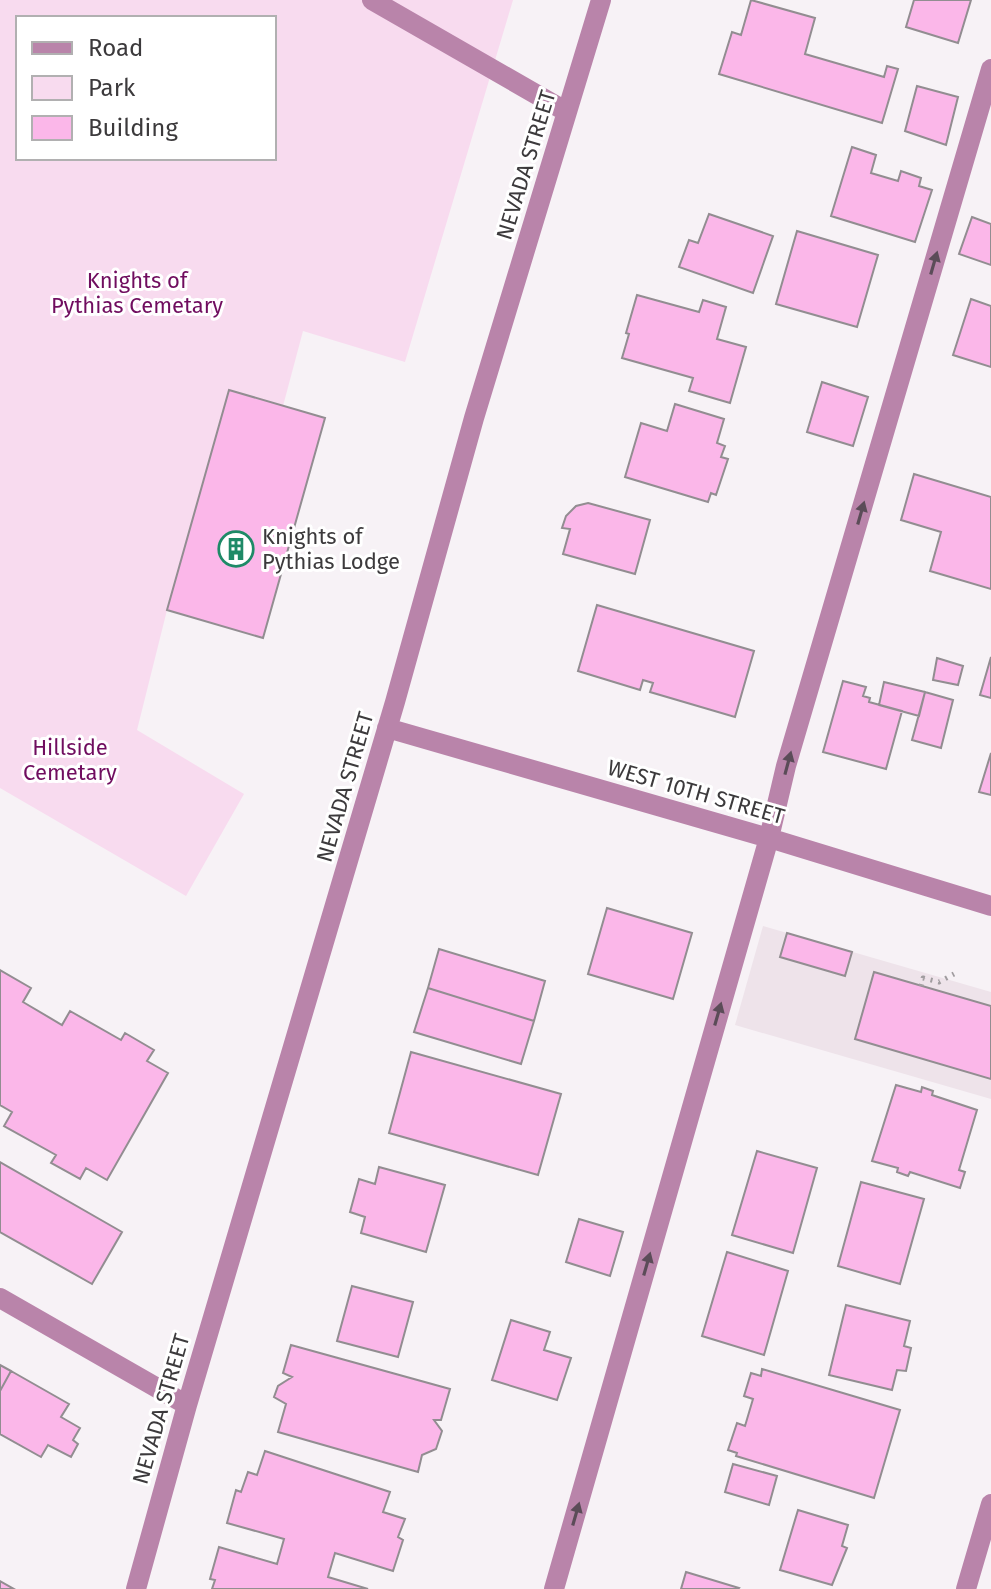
<svg xmlns="http://www.w3.org/2000/svg" width="991" height="1589" font-family="'Fira Sans',sans-serif">
<style>
.built{fill:#eee3ea}
.green{fill:#f8dbef;fill-rule:evenodd}
.building{fill:#fbb7e9;stroke:#928d91;stroke-width:2}
.lines{fill:none;stroke-linecap:round;stroke-linejoin:round}
.path{stroke:#a19da0;stroke-width:5;stroke-dasharray:2 6;stroke-linecap:butt}
.minor{stroke:#b984aa;stroke-width:20}
.oneway{fill:#5b4c58}
.labels{text-anchor:middle;dominant-baseline:central;stroke-width:6;stroke-linejoin:round;paint-order:stroke}
.street-label{font-size:22px;fill:#3c3a3c;stroke:#fff}
.park-label{font-size:22px;fill:#700d5f;stroke:#fff}
.poi-label{font-size:22px;fill:#3c3a3c;stroke:#fff;text-anchor:start}
</style>
<rect width="100%" height="100%" fill="#f7f2f6"/>
<!-- built -->
<path class="built" d="M 763,926 L 991,992 L 991,1099 L 735,1025 Z"/>
<!-- green -->
<path class="green" d="M 0,0 L 513,0 L 405,362 L 303,331 L 283,406 L 229,391 L 167,610 L 137,730 L 244,794 L 186,896 L 0,788 ZM 18,18 L 274,18 L 274,158 L 18,158 Z"/>
<!-- building -->
<path class="building" d="M 751,0 L 815,18 L 805,54 L 884,77 L 887,66 L 898,69 L 882,123 L 719,74 L 732,32 L 741,35 Z
M 914,0 L 971,0 L 958,43 L 906,27 Z
M 917,86 L 958,97 L 946,145 L 905,131 Z
M 852,147 L 876,155 L 871,173 L 898,181 L 901,171 L 921,178 L 919,186 L 932,190 L 915,242 L 831,216 Z
M 709,214 L 773,236 L 753,293 L 679,267 L 689,240 L 698,243 Z
M 972,217 L 991,224 L 991,265 L 959,254 Z
M 797,231 L 878,255 L 857,327 L 776,304 Z
M 637,295 L 699,312 L 703,300 L 726,307 L 717,339 L 746,347 L 730,403 L 689,391 L 693,378 L 622,358 L 629,334 L 626,333 Z
M 971,299 L 991,306 L 991,367 L 953,355 Z
M 822,382 L 868,397 L 853,446 L 807,432 Z
M 229,390 L 325,418 L 263,638 L 167,610 Z
M 675,404 L 724,419 L 717,443 L 725,446 L 721,457 L 728,459 L 716,495 L 711,493 L 708,502 L 625,477 L 641,423 L 667,431 Z
M 914,474 L 991,497 L 991,589 L 930,571 L 941,532 L 901,520 Z
M 588,503 L 650,520 L 635,574 L 563,554 L 570,529 L 562,528 L 566,516 L 576,506 Z
M 597,605 L 754,651 L 735,717 L 650,692 L 653,683 L 643,680 L 640,690 L 578,671 Z
M 991,657 L 991,698 L 980,695 Z
M 937,658 L 963,666 L 958,685 L 933,680 Z
M 843,681 L 866,687 L 863,696 L 870,698 L 869,702 L 902,711 L 886,769 L 823,752 Z
M 884,682 L 925,692 L 919,716 L 879,705 Z
M 925,692 L 953,700 L 941,748 L 912,740 Z
M 991,753 L 991,795 L 979,792 Z
M 607,908 L 692,933 L 673,999 L 588,974 Z
M 787,933 L 852,952 L 845,976 L 780,957 Z
M 439,949 L 545,981 L 534,1021 L 428,988 Z
M 0,970 L 31,988 L 23,1002 L 62,1025 L 70,1011 L 121,1040 L 125,1033 L 154,1050 L 147,1061 L 168,1073 L 107,1180 L 86,1168 L 80,1179 L 51,1163 L 56,1155 L 4,1126 L 12,1112 L 0,1105 Z
M 874,972 L 991,1006 L 991,1079 L 855,1039 Z
M 428,988 L 534,1021 L 521,1064 L 414,1032 Z
M 411,1052 L 561,1094 L 538,1175 L 389,1133 Z
M 896,1085 L 921,1092 L 922,1087 L 933,1091 L 932,1095 L 977,1110 L 959,1170 L 965,1172 L 960,1188 L 910,1172 L 908,1176 L 897,1172 L 898,1168 L 872,1161 Z
M 757,1151 L 817,1168 L 793,1253 L 732,1235 Z
M 0,1162 L 122,1232 L 92,1284 L 0,1232 Z
M 379,1167 L 445,1185 L 426,1252 L 361,1233 L 365,1217 L 350,1212 L 359,1179 L 375,1184 Z
M 861,1182 L 924,1199 L 900,1284 L 838,1266 Z
M 579,1219 L 623,1232 L 610,1276 L 566,1262 Z
M 727,1252 L 788,1271 L 764,1355 L 702,1336 Z
M 352,1286 L 413,1302 L 398,1357 L 337,1341 Z
M 846,1305 L 910,1321 L 904,1346 L 911,1348 L 906,1371 L 897,1370 L 892,1390 L 829,1375 Z
M 511,1320 L 550,1332 L 544,1350 L 571,1358 L 557,1400 L 492,1380 Z
M 291,1345 L 450,1389 L 441,1420 L 434,1420 L 442,1431 L 436,1449 L 422,1455 L 418,1472 L 278,1432 L 286,1404 L 274,1397 L 278,1386 L 292,1377 L 283,1373 Z
M 0,1365 L 11,1371 L 0,1391 Z
M 762,1369 L 900,1410 L 874,1498 L 736,1456 L 737,1453 L 728,1450 L 737,1423 L 745,1426 L 753,1399 L 744,1396 L 751,1373 L 761,1376 Z
M 11,1371 L 69,1404 L 61,1417 L 80,1428 L 73,1440 L 78,1444 L 71,1457 L 48,1445 L 41,1457 L 0,1434 L 0,1391 Z
M 265,1451 L 390,1492 L 383,1512 L 405,1519 L 398,1537 L 403,1540 L 393,1571 L 335,1553 L 328,1577 L 368,1589 L 212,1589 L 215,1580 L 210,1579 L 219,1547 L 277,1564 L 284,1539 L 227,1523 L 236,1490 L 241,1492 L 248,1472 L 257,1475 Z
M 733,1464 L 777,1476 L 769,1505 L 725,1492 Z
M 798,1510 L 848,1525 L 842,1546 L 847,1548 L 832,1585 L 780,1570 Z
M 686,1572 L 739,1588 L 738,1589 L 681,1589 Z
M 0,1581 L 14,1589 L 0,1589 Z"/>
<g class="lines">
<!-- path -->
<path class="path" d="M 921,986 L 923,978 L 939,982 L 954,974"/>
<!-- minor -->
<path class="minor" d="M 372,0 L 567,112
M 387,728 L 769,838 L 991,906
M 0,1298 L 187,1405
M 136,1589 L 187,1405 L 395,702 L 474,418 L 601,0
M 554,1589 L 769,838 L 786,766 L 991,69
M 966,1589 L 991,1504"/>
</g>
<!-- one-way arrows -->
<defs><path id="oneway-solid" d="M-6-.8H1V-3.2L6.5 0L1 3.2V.8H-6Z" transform="scale(2)"/></defs>
<g class="oneway">
<use href="#oneway-solid" transform="translate(934 263) rotate(-74)"/>
<use href="#oneway-solid" transform="translate(861 513) rotate(-74)"/>
<use href="#oneway-solid" transform="translate(788 763) rotate(-75)"/>
<use href="#oneway-solid" transform="translate(718 1014) rotate(-74)"/>
<use href="#oneway-solid" transform="translate(647 1264) rotate(-74)"/>
<use href="#oneway-solid" transform="translate(576 1514) rotate(-74)"/>
</g>
<!-- icons -->
<defs>
<symbol id="building-ring" viewBox="-11 -11 22 22"><circle r="9.5" fill="#fff" stroke="#1e8a67" stroke-width="1.5"/><path d="M-4-6H4V6H1V3H-1V6H-4ZM-2.5-4.3h1.7v1.8h-1.7ZM.8-4.3h1.7v1.8H.8ZM-2.5-1h1.7V.8h-1.7ZM.8-1h1.7V.8H.8Z" fill="#1e8a67"/></symbol>
</defs>
<g fill-rule="evenodd">
<use href="#building-ring" x="216" y="529" width="40" height="40"/>
</g>
<g class="labels">
<!-- street labels -->
<g class="street-label">
<text transform="translate(526 165) rotate(-73)">NEVADA STREET</text>
<text transform="translate(345 787) rotate(-74)">NEVADA STREET</text>
<text transform="translate(696 792) rotate(16)">WEST 10TH STREET</text>
<text transform="translate(161 1409) rotate(-74)">NEVADA STREET</text>
</g>
<!-- park labels -->
<g class="park-label">
<text x="137" y="280">Knights of<tspan x="137" dy="25">Pythias Cemetary</tspan></text>
<text x="70" y="747">Hillside<tspan x="70" dy="25">Cemetary</tspan></text>
</g>
<!-- poi labels -->
<g class="poi-label">
<text x="262" y="536">Knights of<tspan x="262" dy="25">Pythias Lodge</tspan></text>
</g>
</g>
<!-- legend -->
<rect x="16" y="16" width="260" height="144" fill="#ffffff" stroke="#b1b0b1" stroke-width="2"/>
<rect x="32" y="42" width="40" height="12" fill="#b984aa" stroke="#b1b0b1" stroke-width="2"/>
<text x="88" y="56" font-size="24" fill="#3c3a3c">Road</text>
<rect x="32" y="76" width="40" height="24" fill="#f8dbef" stroke="#b1b0b1" stroke-width="2"/>
<text x="88" y="96" font-size="24" fill="#3c3a3c">Park</text>
<rect x="32" y="116" width="40" height="24" fill="#fbb7e9" stroke="#b1b0b1" stroke-width="2"/>
<text x="88" y="136" font-size="24" fill="#3c3a3c">Building</text>
</svg>
